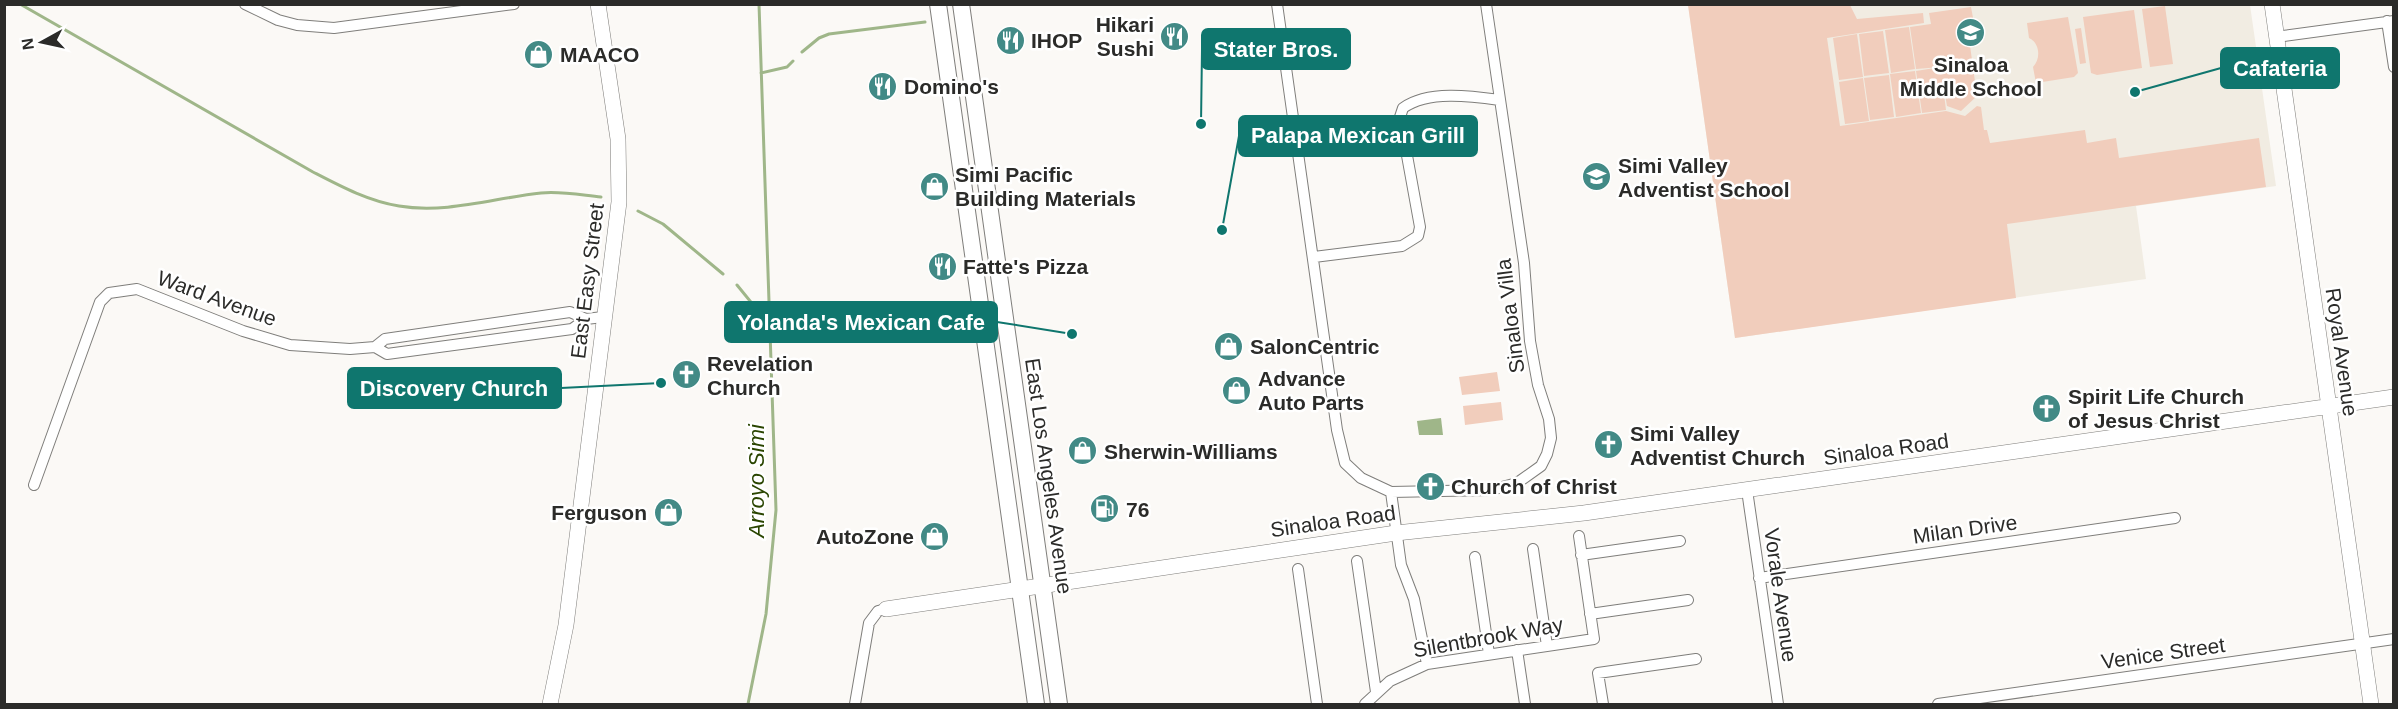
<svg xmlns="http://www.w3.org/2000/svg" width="2398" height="709" font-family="Helvetica,sans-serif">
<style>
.built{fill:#f1ece2}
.green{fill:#f1cdbc}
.water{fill:#9fb689}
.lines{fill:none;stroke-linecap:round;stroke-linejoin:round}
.stream{stroke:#9fb689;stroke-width:3}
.street-casing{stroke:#7f7e7b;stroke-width:12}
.secondary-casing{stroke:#7f7e7b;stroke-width:16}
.primary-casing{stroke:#7f7e7b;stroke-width:18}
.street{stroke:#fff;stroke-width:10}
.secondary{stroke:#fff;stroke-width:15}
.primary{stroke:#fff;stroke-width:16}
.labels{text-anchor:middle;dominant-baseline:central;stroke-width:5;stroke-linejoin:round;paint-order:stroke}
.poi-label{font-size:21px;font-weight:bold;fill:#2b2b29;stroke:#fff;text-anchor:start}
.street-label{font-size:21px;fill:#2b2b29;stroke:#fff}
.water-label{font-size:22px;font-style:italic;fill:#2a4500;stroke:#fff}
.leader{fill:none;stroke:#0f766e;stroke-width:2}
.callout-dot{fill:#0f766e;stroke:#fff;stroke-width:2}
.callout{fill:#0f766e;stroke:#0f766e;stroke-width:2}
.callout-label{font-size:22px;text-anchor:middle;font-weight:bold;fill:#fff}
</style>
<rect width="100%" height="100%" fill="#fbf9f6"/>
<!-- built -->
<path class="built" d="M 1688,5 L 2250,5 L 2276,186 L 2136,206 L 2146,279 L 1735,338 Z"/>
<!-- green -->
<path class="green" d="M 1688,5 L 1850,5 L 1857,19 L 1923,13 L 1924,23 L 1827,38 L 1840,126 L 1946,111 L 1965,116 L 1977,106 L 1981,107 L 1984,130 L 1987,130 L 1990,143 L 2085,130 L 2087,143 L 2116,138 L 2119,158 L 2259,138 L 2266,187 L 2007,224 L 2016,298 L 1735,338 Z
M 2165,6 L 2173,64 L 2150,67 L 2142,9 Z
M 1971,7 L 1974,23 L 1967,24 L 1977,96 L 1961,111 L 1947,106 L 1942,78 L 1946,110 L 1922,113 L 1916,71 L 1941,67 L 1916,69 L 1910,27 L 1931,24 L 1929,13 Z
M 2134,10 L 2142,68 L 2097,75 L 2091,73 L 2083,17 Z
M 2068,17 L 2078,73 L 2074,77 L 2036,83 L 2033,67 C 2041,59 2040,43 2029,38 L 2027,23 Z
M 1909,27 L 1915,69 L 1891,73 L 1885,30 Z
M 2081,28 L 2086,63 L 2080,64 L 2075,29 Z
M 1883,31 L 1889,73 L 1864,76 L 1859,34 Z
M 1857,34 L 1863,77 L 1839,80 L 1833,38 Z
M 1915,71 L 1921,113 L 1896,117 L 1890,74 Z
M 1889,75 L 1894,117 L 1870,120 L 1864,78 Z
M 1863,78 L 1869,121 L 1845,124 L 1839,82 Z
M 1497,372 L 1500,391 L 1462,395 L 1459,377 Z
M 1501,402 L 1503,420 L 1465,425 L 1463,406 Z"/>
<!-- water -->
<path class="water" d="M 1441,418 L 1443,435 L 1419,435 L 1417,421 Z"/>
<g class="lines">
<!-- stream -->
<path class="stream" d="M 20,4 L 313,172 C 340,186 368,201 399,206 C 446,214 494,198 541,193 C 561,191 581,195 601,197
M 802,52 L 819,38 L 829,34 L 925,22
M 761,73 L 787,67 L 793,61
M 638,211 L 663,224 L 723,274
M 737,285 L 768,323
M 748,704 L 766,614 L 776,510 L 759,4"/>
<defs>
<path id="street" d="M 245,4 L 278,20 L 297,25 L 334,28 L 514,4
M 1277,4 L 1337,430 L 1345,463 L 1361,478 L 1391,492 L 1491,490 L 1517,483 L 1541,466 L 1547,454 L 1551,438 L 1549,419 L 1538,385 L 1530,341 L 1524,263 L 1486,4
M 2387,21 L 2394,67
M 2276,37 L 2394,21
M 1314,257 L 1402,246 L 1418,236 L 1420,227 L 1400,117 L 1403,108 C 1428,90 1471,96 1500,100
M 375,347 L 387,354 L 572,329 L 586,319 L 603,317
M 34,485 L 100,302 L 109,293 L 137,289 L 243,331 L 290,345 L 350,349 L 375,347 L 385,339 L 570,312 L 586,319
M 1747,490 L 1778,704
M 1391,492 L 1401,565 L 1414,599 L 1427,664
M 1533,549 L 1547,646
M 1581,555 L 1680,541
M 1475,557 L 1489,654
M 1357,561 L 1376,692
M 1298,569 L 1317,704
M 1759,578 L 2175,518
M 1590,614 L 1688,600
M 1517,650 L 1525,704
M 855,704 L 869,623 L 878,611 L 886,609
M 1365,704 L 1390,681 L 1427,664 L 1594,639 L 1579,536
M 1603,704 L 1598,673 L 1696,659
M 1938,704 L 2394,639"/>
<path id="secondary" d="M 2272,4 L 2371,704
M 886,609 L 1396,533 L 1584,513 L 2394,397
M 550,704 L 566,625 L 619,202 L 618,139 L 598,4"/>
<path id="primary" d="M 938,4 L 1036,704
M 961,4 L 1059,704"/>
</defs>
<!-- street casing -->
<use href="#street" class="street-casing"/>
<!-- secondary casing -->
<use href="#secondary" class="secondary-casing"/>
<!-- primary casing -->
<use href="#primary" class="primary-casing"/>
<!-- street -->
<use href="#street" class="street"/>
<!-- secondary -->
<use href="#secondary" class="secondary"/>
<!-- primary -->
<use href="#primary" class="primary"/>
</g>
<!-- icons -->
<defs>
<symbol id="school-disc" viewBox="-11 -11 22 22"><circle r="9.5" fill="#428a86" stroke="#fff"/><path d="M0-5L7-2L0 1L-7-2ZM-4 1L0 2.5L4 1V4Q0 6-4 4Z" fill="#fff"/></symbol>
<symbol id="restaurant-disc" viewBox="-11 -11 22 22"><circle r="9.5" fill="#428a86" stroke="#fff"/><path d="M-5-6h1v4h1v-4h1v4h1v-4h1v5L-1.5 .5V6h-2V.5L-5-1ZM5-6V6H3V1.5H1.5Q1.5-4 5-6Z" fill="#fff"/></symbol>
<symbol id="shop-disc" viewBox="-11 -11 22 22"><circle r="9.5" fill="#428a86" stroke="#fff"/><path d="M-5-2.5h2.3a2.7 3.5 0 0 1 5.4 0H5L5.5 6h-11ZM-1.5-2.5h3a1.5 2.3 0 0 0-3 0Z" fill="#fff"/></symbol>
<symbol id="church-disc" viewBox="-11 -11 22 22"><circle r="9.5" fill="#428a86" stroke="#fff"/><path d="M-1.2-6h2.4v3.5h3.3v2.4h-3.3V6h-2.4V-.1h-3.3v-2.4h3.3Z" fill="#fff"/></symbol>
<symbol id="fuel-disc" viewBox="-11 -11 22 22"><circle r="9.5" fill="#428a86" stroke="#fff"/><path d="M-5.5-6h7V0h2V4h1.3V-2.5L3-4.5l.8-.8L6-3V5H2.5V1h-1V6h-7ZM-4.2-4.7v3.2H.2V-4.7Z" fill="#fff"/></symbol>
</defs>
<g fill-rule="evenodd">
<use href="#school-disc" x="1954" y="16" width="33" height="33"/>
<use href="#restaurant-disc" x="1158" y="20" width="33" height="33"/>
<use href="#restaurant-disc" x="994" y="24" width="33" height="33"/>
<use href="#shop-disc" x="522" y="38" width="33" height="33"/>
<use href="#restaurant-disc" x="866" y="70" width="33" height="33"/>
<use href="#school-disc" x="1580" y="160" width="33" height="33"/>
<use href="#shop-disc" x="918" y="170" width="33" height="33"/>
<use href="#restaurant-disc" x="926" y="250" width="33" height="33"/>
<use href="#shop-disc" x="1212" y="330" width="33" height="33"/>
<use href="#church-disc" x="670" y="358" width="33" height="33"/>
<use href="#shop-disc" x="1220" y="374" width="33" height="33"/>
<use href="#church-disc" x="2030" y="392" width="33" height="33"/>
<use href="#church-disc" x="1592" y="428" width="33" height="33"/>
<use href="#shop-disc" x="1066" y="434" width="33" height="33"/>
<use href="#church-disc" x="1414" y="470" width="33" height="33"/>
<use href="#fuel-disc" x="1088" y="492" width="33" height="33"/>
<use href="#shop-disc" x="652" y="496" width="33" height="33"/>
<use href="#shop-disc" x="918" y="520" width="33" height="33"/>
</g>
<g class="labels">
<!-- poi labels -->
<g class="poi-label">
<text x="1154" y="24" text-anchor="end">Hikari<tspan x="1154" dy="24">Sushi</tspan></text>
<text x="1031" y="40">IHOP</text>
<text x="560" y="54">MAACO</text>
<text x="1971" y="64" text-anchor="middle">Sinaloa<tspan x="1971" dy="24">Middle School</tspan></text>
<text x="904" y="86">Domino's</text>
<text x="1618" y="165">Simi Valley<tspan x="1618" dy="24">Adventist School</tspan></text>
<text x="955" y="174">Simi Pacific<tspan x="955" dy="24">Building Materials</tspan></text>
<text x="963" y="266">Fatte's Pizza</text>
<text x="1250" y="346">SalonCentric</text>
<text x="707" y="363">Revelation<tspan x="707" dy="24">Church</tspan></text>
<text x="1258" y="378">Advance<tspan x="1258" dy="24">Auto Parts</tspan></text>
<text x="2068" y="396">Spirit Life Church<tspan x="2068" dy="24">of Jesus Christ</tspan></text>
<text x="1630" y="433">Simi Valley<tspan x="1630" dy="24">Adventist Church</tspan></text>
<text x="1104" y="451">Sherwin-Williams</text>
<text x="1451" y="486">Church of Christ</text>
<text x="1126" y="509">76</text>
<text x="647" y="512" text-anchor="end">Ferguson</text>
<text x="914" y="536" text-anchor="end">AutoZone</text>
</g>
<!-- street labels -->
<g class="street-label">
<text transform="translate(587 281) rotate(-83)">East Easy Street</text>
<text transform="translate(217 298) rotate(20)">Ward Avenue</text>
<text transform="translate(1510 316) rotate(-97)">Sinaloa Villa</text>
<text transform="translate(2342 352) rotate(82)">Royal Avenue</text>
<text transform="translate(1886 449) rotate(-8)">Sinaloa Road</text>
<text transform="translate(1049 476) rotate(82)">East Los Angeles Avenue</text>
<text transform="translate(1333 521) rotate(-8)">Sinaloa Road</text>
<text transform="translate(1965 529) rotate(-8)">Milan Drive</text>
<text transform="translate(1781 595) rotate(82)">Vorale Avenue</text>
<text transform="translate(1488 637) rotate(-10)">Silentbrook Way</text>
<text transform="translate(2163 653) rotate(-8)">Venice Street</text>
</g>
<!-- water labels -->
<g class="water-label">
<text transform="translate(756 481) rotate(-90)">Arroyo Simi</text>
</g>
</g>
<!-- callouts -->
<path class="leader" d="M1201 124L1202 49M2135 92L2221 68M1222 230L1239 136M1072 334L997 322M661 383L561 388"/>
<g class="callout-dot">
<circle cx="1201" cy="124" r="6"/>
<circle cx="2135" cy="92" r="6"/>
<circle cx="1222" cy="230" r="6"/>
<circle cx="1072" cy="334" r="6"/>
<circle cx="661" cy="383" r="6"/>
</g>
<g class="callout">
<rect x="1202" y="29" width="148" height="40" rx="6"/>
<rect x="2221" y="48" width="118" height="40" rx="6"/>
<rect x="1239" y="116" width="238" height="40" rx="6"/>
<rect x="725" y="302" width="272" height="40" rx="6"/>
<rect x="348" y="368" width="213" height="40" rx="6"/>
</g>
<g class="callout-label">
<text x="1276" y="57">Stater Bros.</text>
<text x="2280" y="76">Cafateria</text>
<text x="1358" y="143">Palapa Mexican Grill</text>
<text x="861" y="330">Yolanda's Mexican Cafe</text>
<text x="454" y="396">Discovery Church</text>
</g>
<!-- border -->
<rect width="2398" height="709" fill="none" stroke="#2b2b29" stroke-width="12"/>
<!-- north arrow -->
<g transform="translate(42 42) rotate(262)" stroke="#ffffff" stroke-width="4.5" paint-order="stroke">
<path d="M0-4.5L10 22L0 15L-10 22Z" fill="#2b2b29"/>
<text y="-9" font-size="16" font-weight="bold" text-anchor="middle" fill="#2b2b29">N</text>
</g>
</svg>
